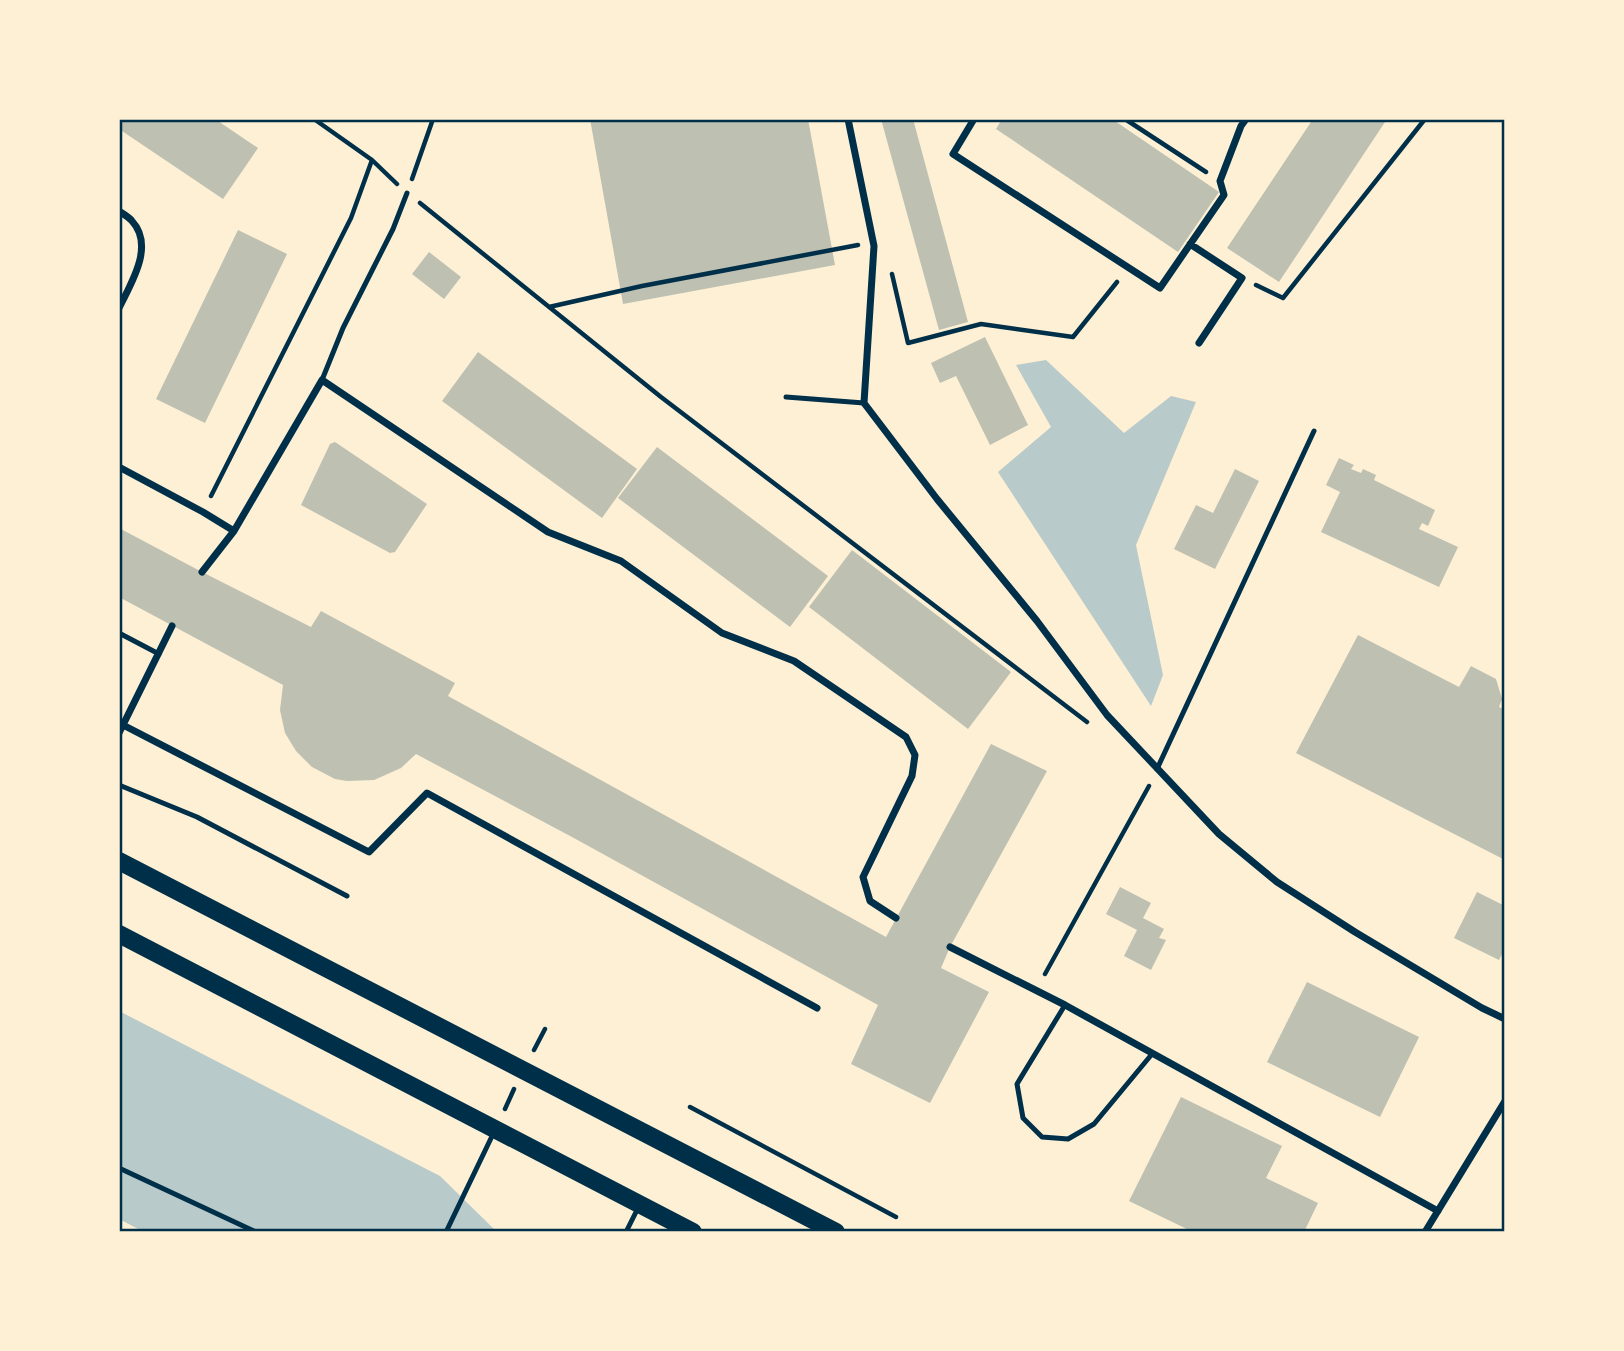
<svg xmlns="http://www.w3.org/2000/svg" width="1624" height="1351" font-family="'Open Sans',sans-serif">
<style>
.green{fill:#b9caca}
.building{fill:#bec0b2}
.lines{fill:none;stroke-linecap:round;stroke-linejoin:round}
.path{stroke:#003049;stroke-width:4.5}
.service{stroke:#003049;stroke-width:5}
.minor{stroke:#003049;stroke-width:7}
.primary{stroke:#003049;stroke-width:18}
.neatline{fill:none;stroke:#003049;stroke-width:2.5}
</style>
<rect width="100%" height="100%" fill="#fdf0d5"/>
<!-- green -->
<path class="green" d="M 1046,360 L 1124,433 L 1171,396 L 1196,402 L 1136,545 L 1163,675 L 1151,706 L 998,472 L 1051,427 L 1016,365 Z
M 119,1011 L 440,1176 L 497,1232 L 144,1232 L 119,1219 Z"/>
<!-- building -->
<path class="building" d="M 119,119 L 215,119 L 258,148 L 223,199 L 119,129 Z
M 590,119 L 808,119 L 835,265 L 623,304 Z
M 881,119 L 913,119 L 968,322 L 939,330 Z
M 1002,119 L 1112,119 L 1219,192 L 1178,252 L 996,129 Z
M 1313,119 L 1387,119 L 1279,282 L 1227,248 Z
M 238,230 L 287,254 L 205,423 L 156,399 Z
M 429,252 L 461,277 L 444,299 L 412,274 Z
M 985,337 L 1028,425 L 990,445 L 956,376 L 940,383 L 931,363 Z
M 478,352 L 637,469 L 602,518 L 442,401 Z
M 335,442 L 427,504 L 395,552 L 390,553 L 301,505 L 330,444 Z
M 657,447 L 828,576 L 790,627 L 618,498 Z
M 1339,458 L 1354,465 L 1351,469 L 1361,473 L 1363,469 L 1376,475 L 1374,480 L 1435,510 L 1428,526 L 1422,523 L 1419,529 L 1458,547 L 1439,587 L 1321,532 L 1340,492 L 1326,485 Z
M 1235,469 L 1259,481 L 1215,569 L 1174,549 L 1196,505 L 1213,513 Z
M 119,528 L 202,572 L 311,627 L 321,611 L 455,683 L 448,696 L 886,937 L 991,744 L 1047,771 L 950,947 L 941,968 L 989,992 L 930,1103 L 851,1064 L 878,1005 L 572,837 L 416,754 L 401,768 L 374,780 L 347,781 L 335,779 L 312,767 L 296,751 L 285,733 L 280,710 L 283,685 L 119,597 Z
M 852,550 L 1011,672 L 968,729 L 809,607 Z
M 1358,635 L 1459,687 L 1471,666 L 1496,679 L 1502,699 L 1499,707 L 1505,710 L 1505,860 L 1296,753 Z
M 1120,887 L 1151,903 L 1143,918 L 1164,929 L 1159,938 L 1166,940 L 1151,970 L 1124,956 L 1137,930 L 1106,914 Z
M 1477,892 L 1505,906 L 1505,948 L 1499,960 L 1454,938 Z
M 1307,982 L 1419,1037 L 1380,1117 L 1267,1062 Z
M 1181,1097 L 1282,1146 L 1266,1178 L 1318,1203 L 1304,1232 L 1193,1232 L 1129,1201 Z"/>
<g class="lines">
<!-- path -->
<path class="path" d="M 1125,119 L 1206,172
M 372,160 L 397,184
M 412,179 L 433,119
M 420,203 L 661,397 L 1087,722
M 892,274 L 908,343 L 981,324 L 1073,337 L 1117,282
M 1256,285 L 1283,298 L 1425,119
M 549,307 L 642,286 L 858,245
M 211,496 L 351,218 L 372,160 L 314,119
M 1045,974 L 1149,786
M 534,1050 L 545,1029
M 690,1107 L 896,1217
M 505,1109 L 514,1089"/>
<!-- service -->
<path class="service" d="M 322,380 L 343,328 L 393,229 L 407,193
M 786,397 L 864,403
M 119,633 L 159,654
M 1157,769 L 1314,431
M 119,785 L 197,817 L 347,896
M 1065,1005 L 1017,1084 L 1023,1118 L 1042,1137 L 1068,1139 L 1094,1124 L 1152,1054
M 119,1168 L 256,1232
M 446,1232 L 494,1132
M 626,1232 L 639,1206"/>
<!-- minor -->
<path class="minor" d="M 848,119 L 874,246 L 864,403 L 937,499 L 1037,621 L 1107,715 L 1219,834 L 1277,882 L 1355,932 L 1482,1008 L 1505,1019
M 974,119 L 953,154 L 1160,288 L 1224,195 L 1220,181 L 1241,126 L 1246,119
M 119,211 C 123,214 129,217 132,221 C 155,246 131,283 119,308
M 1190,244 L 1242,278 L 1199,343
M 119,467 L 203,512 L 234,531
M 202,572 L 234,531 L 322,380 L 548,532 L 621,561 L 722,633 L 794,661 L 906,737 L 915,755 L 912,776 L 863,877 L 870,901 L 896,918
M 123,725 L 369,852 L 427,793 L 817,1008
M 119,733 L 172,626
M 950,947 L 1065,1005 L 1438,1211
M 1425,1232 L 1505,1101"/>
<!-- primary -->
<path class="primary" d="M 119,861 L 836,1232
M 119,934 L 693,1232"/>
</g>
<!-- border -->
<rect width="1624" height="1351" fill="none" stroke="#fdf0d5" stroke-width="242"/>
<rect x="121" y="121" width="1382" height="1109" class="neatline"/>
</svg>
